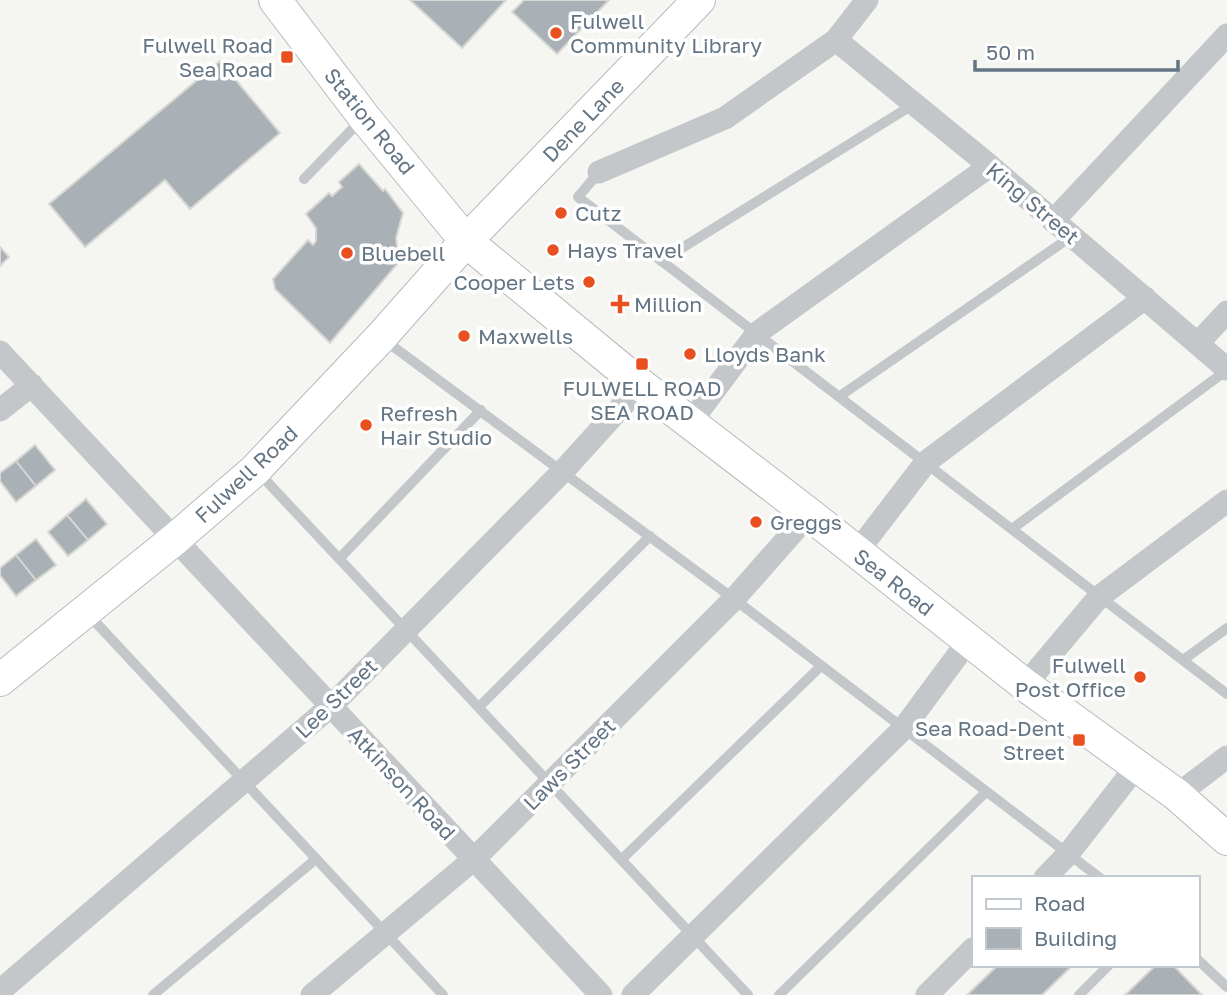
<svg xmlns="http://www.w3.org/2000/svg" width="1227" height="995" font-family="'Golos Text',sans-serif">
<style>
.building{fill:#a9b1b6;stroke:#d7d7d4;stroke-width:2}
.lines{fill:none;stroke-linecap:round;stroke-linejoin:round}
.secondary-casing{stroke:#b5babf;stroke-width:34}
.lane{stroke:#c3c7ca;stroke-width:10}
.street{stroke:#c3c7ca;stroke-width:23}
.secondary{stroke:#fff;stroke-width:32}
.poi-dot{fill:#e8511f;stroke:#fff;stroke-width:2.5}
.labels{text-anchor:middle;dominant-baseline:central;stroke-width:7;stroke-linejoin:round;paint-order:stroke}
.poi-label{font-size:21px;fill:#637584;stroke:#fff;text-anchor:start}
.street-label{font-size:21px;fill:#637584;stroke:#fff}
</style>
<rect width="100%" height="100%" fill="#f5f6f2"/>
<!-- building -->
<path class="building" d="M 410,0 L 506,0 L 462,48 Z
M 524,0 L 609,0 L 557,54 L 512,12 Z
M 220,61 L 280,133 L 190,209 L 165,180 L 85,247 L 49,204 Z
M 359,164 L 383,191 L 385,189 L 403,213 L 396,238 L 399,262 L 330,343 L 275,289 L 273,279 L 308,240 L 313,245 L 316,241 L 316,228 L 306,214 L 329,193 L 332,196 L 342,187 L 339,182 Z
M 0,247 L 9,257 L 0,266 Z
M 35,445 L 55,470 L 36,486 L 16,461 Z
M 16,461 L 36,486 L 16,502 L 0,481 L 0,473 Z
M 86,499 L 107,524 L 88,540 L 67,515 Z
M 67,515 L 88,540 L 68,556 L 48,532 Z
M 36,539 L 56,565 L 36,580 L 16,555 Z
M 16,555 L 36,580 L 16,596 L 0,575 L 0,568 Z
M 998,965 L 1073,965 L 1042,995 L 967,995 Z
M 1156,965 L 1173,965 L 1202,995 L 1125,995 Z"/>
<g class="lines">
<defs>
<path id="secondary" d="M 275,0 L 364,117 L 466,241 L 641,385 L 809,514 L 1025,685 L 1177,795 L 1227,839
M 0,680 L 175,539 L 255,470 L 381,337 L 466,241 L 699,0"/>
</defs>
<!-- secondary casing -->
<use href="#secondary" class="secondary-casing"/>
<!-- lane -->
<path class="lane" d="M 599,172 L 578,197 L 1227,694
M 304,179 L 362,119
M 661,261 L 914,104
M 383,339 L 734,599 L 1100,878
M 840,396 L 1072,236
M 257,471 L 748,995
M 1012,529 L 1227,370
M 339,559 L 481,410
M 87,613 L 443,995
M 1183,660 L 1227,628
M 479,707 L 650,536
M 622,859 L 821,666
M 1197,959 L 1227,987
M 153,995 L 316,859
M 779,995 L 986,792
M 1079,995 L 1109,965"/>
<!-- street -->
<path class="street" d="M 836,40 L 990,166 L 1227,369
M 599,172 L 725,118 L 836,40 L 867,0
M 1053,221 L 1227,35
M 1198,343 L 1227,312
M 0,352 L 601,995
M 0,410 L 32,385
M 690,423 L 757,333 L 990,166
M 857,552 L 926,462 L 1145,298
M 1025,685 L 1099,597 L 1227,501
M 1177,795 L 1227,757
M 1045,878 L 1068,854 L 1136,767
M 7,985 L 331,706 L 563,471 L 641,385
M 312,995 L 474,859 L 734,599 L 809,514
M 633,995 L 903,729 L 969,640
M 927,995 L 973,949"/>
<!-- secondary -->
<use href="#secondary" class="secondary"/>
</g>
<!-- markers -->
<g class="poi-dot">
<circle cx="556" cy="33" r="7"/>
<rect x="280" y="50" width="14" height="14" rx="3.5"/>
<circle cx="561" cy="213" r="7"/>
<circle cx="553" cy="250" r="7"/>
<circle cx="347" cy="253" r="7"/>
<circle cx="589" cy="282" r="7"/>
<path d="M616.5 293.5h7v7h7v7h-7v7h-7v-7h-7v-7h7z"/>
<circle cx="464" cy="336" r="7"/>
<circle cx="690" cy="354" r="7"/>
<rect x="635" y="357" width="14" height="14" rx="3.5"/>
<circle cx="366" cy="425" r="7"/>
<circle cx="756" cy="522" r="7"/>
<circle cx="1140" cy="677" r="7"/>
<rect x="1072" y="733" width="14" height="14" rx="3.5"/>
</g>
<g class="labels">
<!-- poi labels -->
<g class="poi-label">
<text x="570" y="21">Fulwell<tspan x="570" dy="24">Community Library</tspan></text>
<text x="273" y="45" text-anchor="end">Fulwell Road<tspan x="273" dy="24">Sea Road</tspan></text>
<text x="575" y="213">Cutz</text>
<text x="567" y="250">Hays Travel</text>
<text x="361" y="253">Bluebell</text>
<text x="575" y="282" text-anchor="end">Cooper Lets</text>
<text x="634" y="304">Million</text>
<text x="478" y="336">Maxwells</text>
<text x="704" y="354">Lloyds Bank</text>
<text x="642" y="388" text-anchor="middle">FULWELL ROAD<tspan x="642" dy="24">SEA ROAD</tspan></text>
<text x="380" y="413">Refresh<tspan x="380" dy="24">Hair Studio</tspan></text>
<text x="770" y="522">Greggs</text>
<text x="1126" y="665" text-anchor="end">Fulwell<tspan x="1126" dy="24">Post Office</tspan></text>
<text x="1065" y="728" text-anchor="end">Sea Road-Dent<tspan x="1065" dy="24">Street</tspan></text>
</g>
<!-- street labels -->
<g class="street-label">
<text transform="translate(583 120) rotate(-46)">Dene Lane</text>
<text transform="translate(370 121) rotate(51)">Station Road</text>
<text transform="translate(1033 203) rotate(40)">King Street</text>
<text transform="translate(246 474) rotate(-43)">Fulwell Road</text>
<text transform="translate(894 582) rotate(38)">Sea Road</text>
<text transform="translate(336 698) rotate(-44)">Lee Street</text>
<text transform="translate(569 764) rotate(-45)">Laws Street</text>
<text transform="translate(402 783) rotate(47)">Atkinson Road</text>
</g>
</g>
<!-- legend -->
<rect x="972" y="876" width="228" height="91" fill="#ffffff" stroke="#c1c8ce" stroke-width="2"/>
<rect x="986" y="899" width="35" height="10" fill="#ffffff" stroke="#c1c8ce" stroke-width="2"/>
<text x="1034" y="911" font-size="21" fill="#637584">Road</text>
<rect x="986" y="928" width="35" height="21" fill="#a9b1b6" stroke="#c1c8ce" stroke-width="2"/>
<text x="1034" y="946" font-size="21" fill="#637584">Building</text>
<!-- scale -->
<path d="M975 60v10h203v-10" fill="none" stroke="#637584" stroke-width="3.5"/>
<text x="986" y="60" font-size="21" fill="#637584" stroke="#ffffff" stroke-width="5" paint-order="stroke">50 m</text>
</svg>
